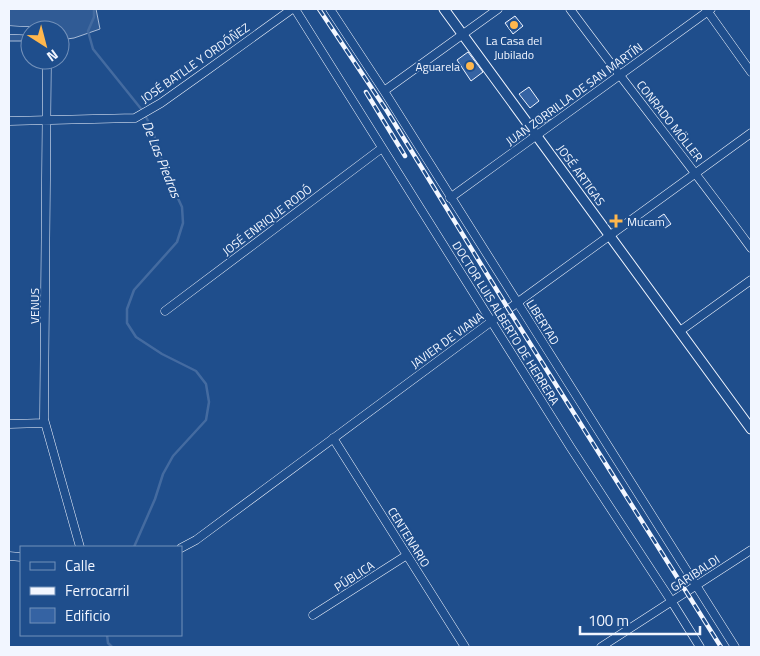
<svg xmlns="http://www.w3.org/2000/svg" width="760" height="656" font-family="'Titillium Web',sans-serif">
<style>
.built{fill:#305b95;stroke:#a8bbd7}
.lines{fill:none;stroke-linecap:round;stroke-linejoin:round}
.stream{stroke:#446ba0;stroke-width:2.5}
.building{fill:#3563a3;stroke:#f2f6ff}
.minor-casing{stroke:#f2f6ff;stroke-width:9}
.tertiary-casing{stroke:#f2f6ff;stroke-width:11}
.minor{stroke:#1f4e8c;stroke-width:8}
.tertiary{stroke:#1f4e8c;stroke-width:9}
.rail-casing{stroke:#f2f6ff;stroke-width:4.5}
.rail{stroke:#1f4e8c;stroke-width:2.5;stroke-dasharray:8;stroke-linecap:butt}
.poi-dot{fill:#ffb74d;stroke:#1f4e8c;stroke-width:2}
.labels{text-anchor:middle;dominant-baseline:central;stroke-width:4;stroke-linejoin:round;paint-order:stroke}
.poi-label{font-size:12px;fill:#f2f6ff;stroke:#1f4e8c}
.street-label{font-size:12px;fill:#f2f6ff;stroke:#1f4e8c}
.water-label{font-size:14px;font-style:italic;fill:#f2f6ff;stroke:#1f4e8c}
</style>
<rect width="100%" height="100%" fill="#1f4e8c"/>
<!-- built -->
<path class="built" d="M 9,9 L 96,9 L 100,29 L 74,38 L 60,40 L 60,30 L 30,30 L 30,41 L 9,41 Z"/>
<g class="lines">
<!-- stream -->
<path class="stream" d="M 94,9 L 94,17 L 88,31 L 93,49 L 142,110 L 151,126 L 166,173 L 182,207 L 183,223 L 177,242 L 134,290 L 127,309 L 127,323 L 136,337 L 162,354 L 196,371 L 206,384 L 209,402 L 206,420 L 173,456 L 163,474 L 155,499 L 134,547
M 107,635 L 108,643 L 112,647"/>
</g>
<!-- building -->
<path class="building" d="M 515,16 L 523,26 L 513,34 L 505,23 Z
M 468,52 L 483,72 L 471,81 L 457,60 Z
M 529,87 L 539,101 L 530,108 L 519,94 Z
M 545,110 L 551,119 L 544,123 L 541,123 L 536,116 Z
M 664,214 L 671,224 L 665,228 L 658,218 Z"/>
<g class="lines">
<defs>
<path id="minor" d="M 295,9 L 571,448 L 672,602 L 700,647
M 330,9 L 384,91 L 735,647
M 570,9 C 629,89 692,167 751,248
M 706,9 L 751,72
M 9,30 L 30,31
M 47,60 L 44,419 L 80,547
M 384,91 L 498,9
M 9,121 L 135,118 L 161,103 L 206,71 L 292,9
M 450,198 L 711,9
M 165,311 L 382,148
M 680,331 L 751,280
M 9,424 L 45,423
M 333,438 L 465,647
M 181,548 L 196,540 L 492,321 L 751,133
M 9,556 L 21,557
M 313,615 L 407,555
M 601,647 L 751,550"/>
<path id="tertiary" d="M 444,9 L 751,429"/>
</defs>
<!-- minor casing -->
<use href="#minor" class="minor-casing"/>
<!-- tertiary casing -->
<use href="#tertiary" class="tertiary-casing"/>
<!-- minor -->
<use href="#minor" class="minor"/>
<!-- tertiary -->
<use href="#tertiary" class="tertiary"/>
<defs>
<path id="rail" d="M 319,9 L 387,111 L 509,310 L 721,647
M 366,92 L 405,156"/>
</defs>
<!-- rail casing -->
<use href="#rail" class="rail-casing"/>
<!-- rail -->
<use href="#rail" class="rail"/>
</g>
<!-- markers -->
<g class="poi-dot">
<circle cx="514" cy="25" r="5"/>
<circle cx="470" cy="66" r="5"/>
<path d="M613.5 213.5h5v5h5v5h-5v5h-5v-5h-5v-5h5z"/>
</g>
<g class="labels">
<!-- poi labels -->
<g class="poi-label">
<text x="514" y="40">La Casa del<tspan x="514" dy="14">Jubilado</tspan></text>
<text x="460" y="66" text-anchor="end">Aguarela</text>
<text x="627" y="221" text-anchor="start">Mucam</text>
</g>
<!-- street labels -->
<g class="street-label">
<text transform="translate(195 63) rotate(-35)">JOSÉ BATLLE Y ORDÓÑEZ</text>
<text transform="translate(574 94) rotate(-36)">JUAN ZORRILLA DE SAN MARTÍN</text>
<text transform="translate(670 121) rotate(52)">CONRADO MÖLLER</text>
<text transform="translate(581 175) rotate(54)">JOSÉ ARTIGAS</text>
<text transform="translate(267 220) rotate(-37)">JOSÉ ENRIQUE RODÓ</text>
<text transform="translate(34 306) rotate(-90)">VENUS</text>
<text transform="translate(543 322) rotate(58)">LIBERTAD</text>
<text transform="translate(506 323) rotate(58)">DOCTOR LUIS ALBERTO DE HERRERA</text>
<text transform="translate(447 340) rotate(-36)">JAVIER DE VIANA</text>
<text transform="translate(409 537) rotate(58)">CENTENARIO</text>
<text transform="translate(695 573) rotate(-33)">GARIBALDI</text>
<text transform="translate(354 576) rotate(-33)">PÚBLICA</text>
</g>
<!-- water labels -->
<g class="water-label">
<text transform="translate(162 159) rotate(68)">De Las Piedras</text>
</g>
</g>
<!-- border -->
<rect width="760" height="656" fill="none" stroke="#f2f6ff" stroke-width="20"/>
<!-- legend -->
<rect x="20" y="546" width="162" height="90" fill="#1f4e8c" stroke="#7391ba"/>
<rect x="30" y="562" width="25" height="8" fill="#1f4e8c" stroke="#7391ba"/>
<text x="65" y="571" font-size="15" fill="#f2f6ff">Calle</text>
<rect x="30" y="587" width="25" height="8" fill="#f2f6ff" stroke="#7391ba"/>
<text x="65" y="596" font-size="15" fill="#f2f6ff">Ferrocarril</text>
<rect x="30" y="608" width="25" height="15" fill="#3563a3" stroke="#7391ba"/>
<text x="65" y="621" font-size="15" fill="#f2f6ff">Edificio</text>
<!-- north arrow -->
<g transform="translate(45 45) rotate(144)"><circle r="24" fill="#1f4e8c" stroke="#7391ba"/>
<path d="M0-4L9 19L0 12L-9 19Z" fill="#ffb74d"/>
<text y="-8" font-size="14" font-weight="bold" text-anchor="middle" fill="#f2f6ff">N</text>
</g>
<!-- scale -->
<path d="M580 626v8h120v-8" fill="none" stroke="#f2f6ff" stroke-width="2.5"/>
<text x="588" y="626" font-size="15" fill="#f2f6ff" stroke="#1f4e8c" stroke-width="4" paint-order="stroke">100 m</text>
</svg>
